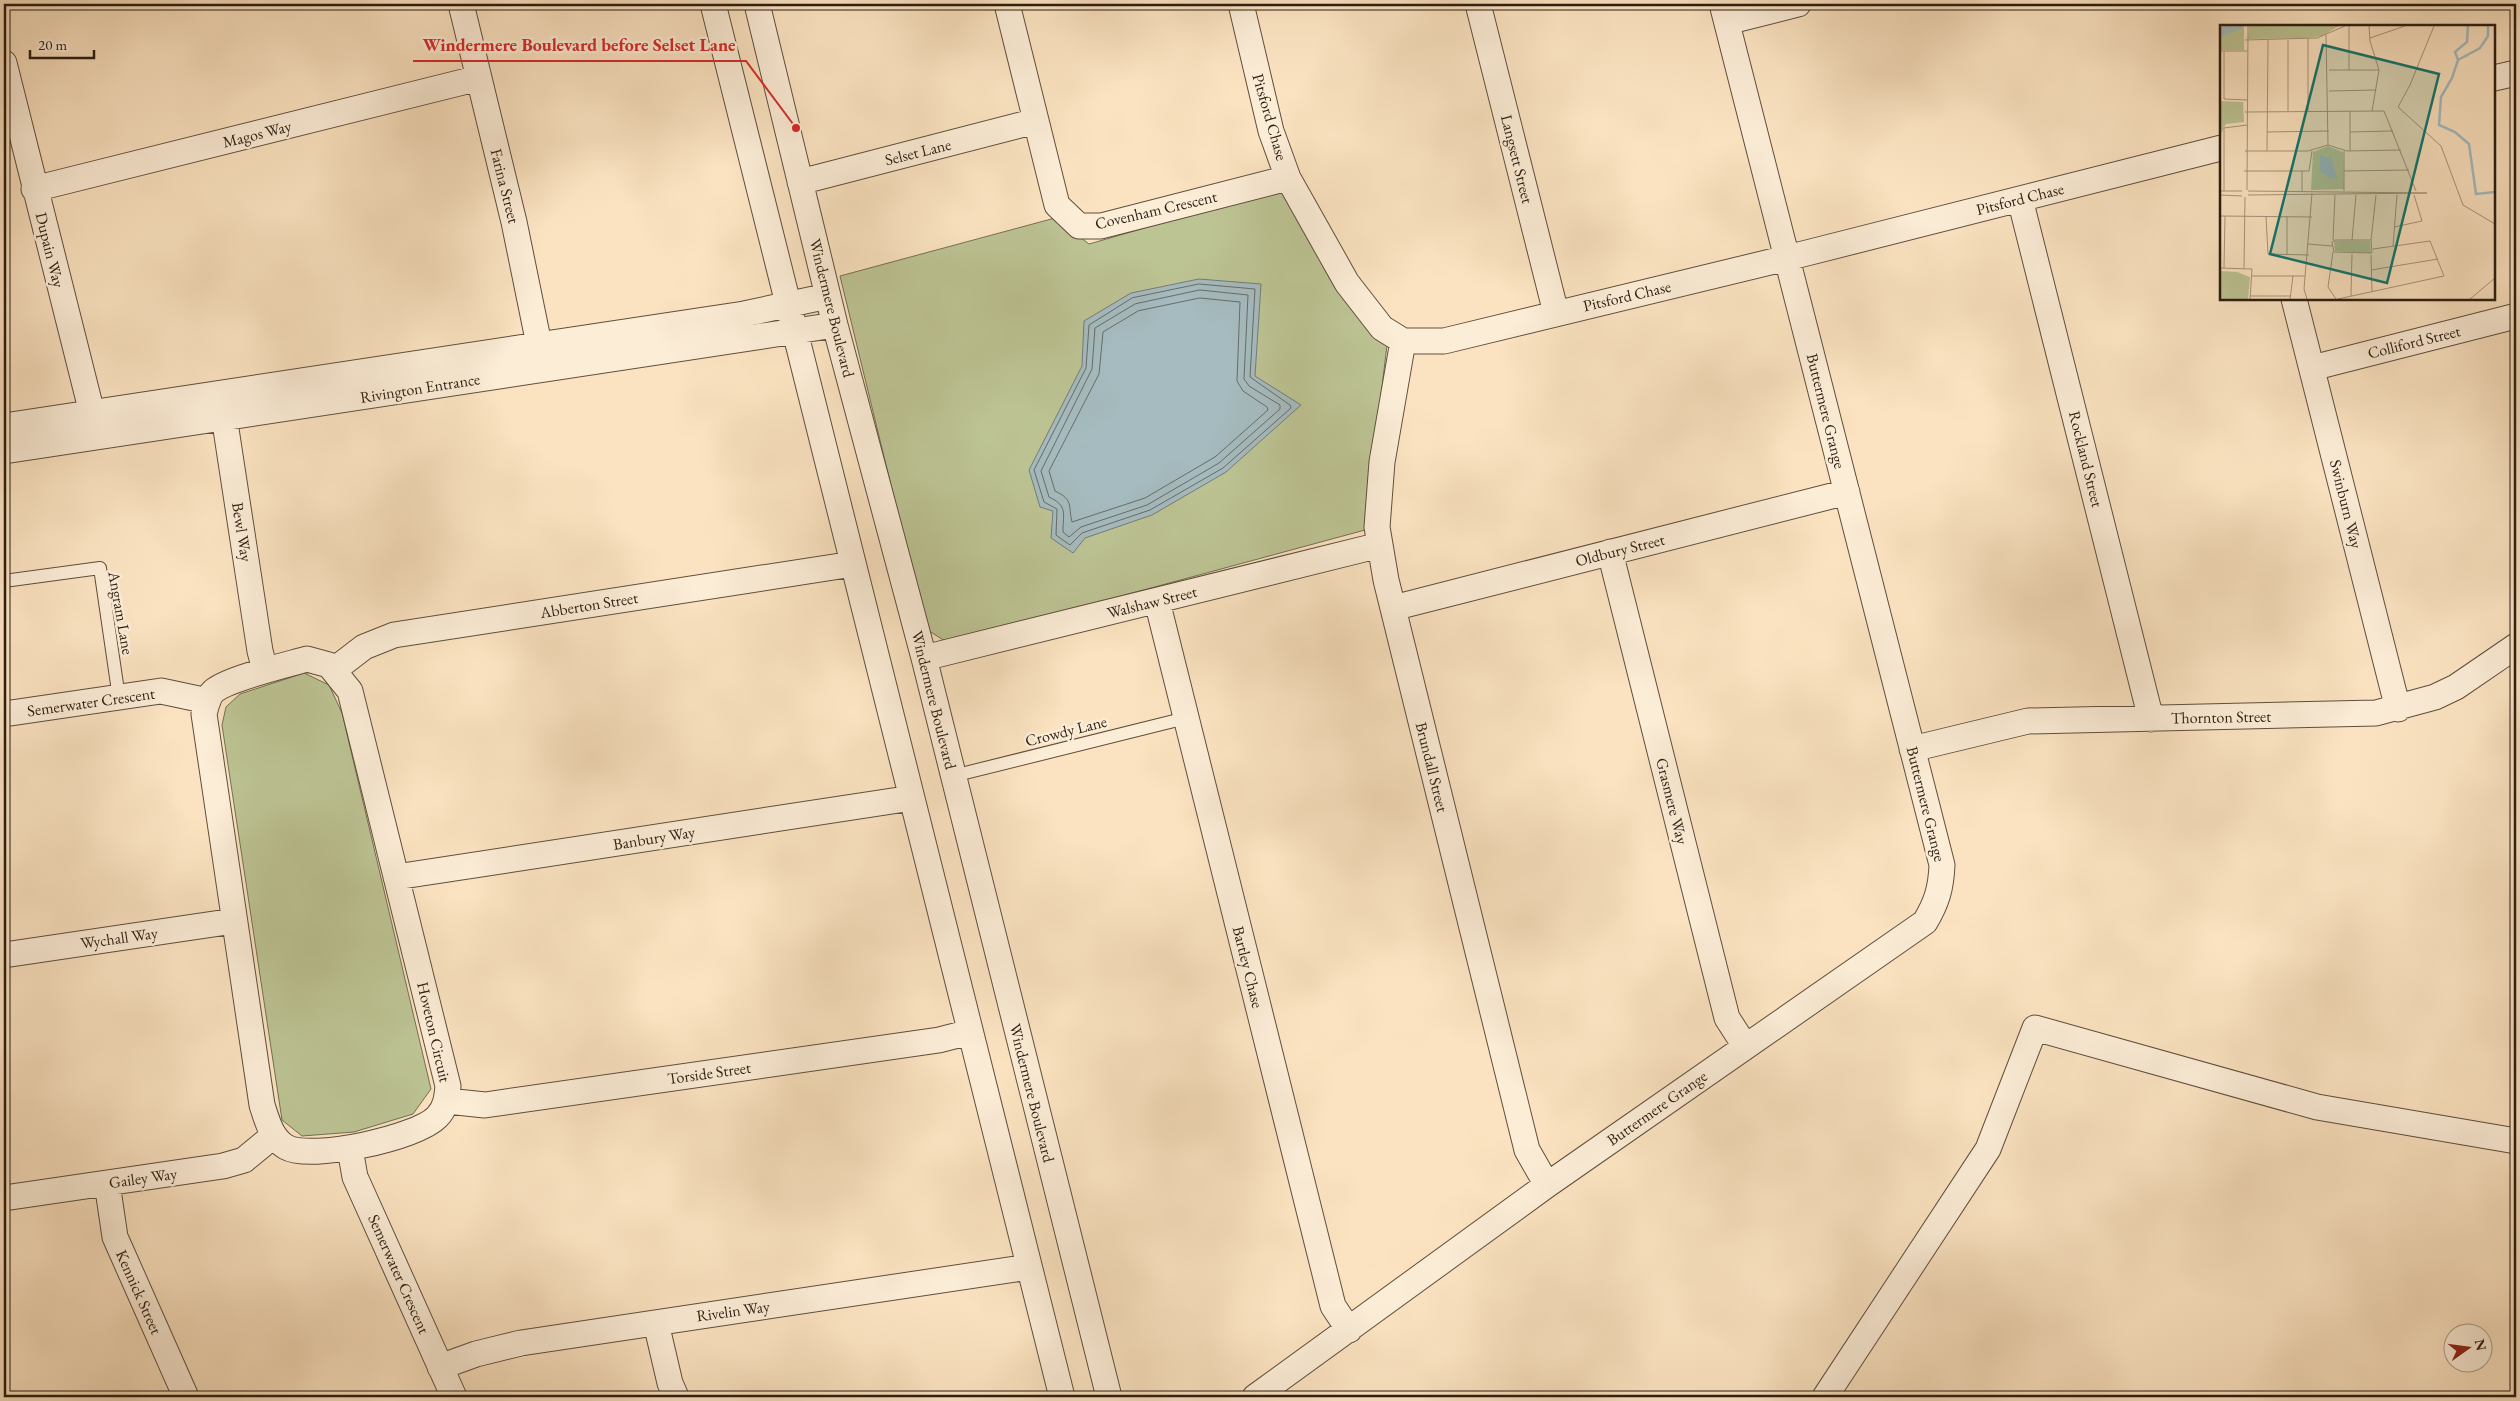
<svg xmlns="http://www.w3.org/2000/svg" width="2520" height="1401" font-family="'EB Garamond',serif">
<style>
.green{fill:#bdc494;stroke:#747052}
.water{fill:#a5bbbf;stroke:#747c79}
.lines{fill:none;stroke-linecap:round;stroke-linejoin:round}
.shore{stroke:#686c68;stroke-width:1}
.service-casing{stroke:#5f4e3d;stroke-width:14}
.minor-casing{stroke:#5f4e3d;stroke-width:27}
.service{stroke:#fcedd7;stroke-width:12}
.minor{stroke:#fcedd7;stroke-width:25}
.labels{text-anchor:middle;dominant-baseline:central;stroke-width:5;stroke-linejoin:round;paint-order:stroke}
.street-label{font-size:16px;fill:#2b1d11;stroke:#fcedd7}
.inset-river{fill:none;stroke:#a5bbbf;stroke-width:2.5}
.inset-road{fill:none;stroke:#a8947b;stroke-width:1}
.view{fill:#0f766e;fill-opacity:0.15;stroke:#0f766e;stroke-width:2.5}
.inset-edge{fill:none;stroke:#2b1d11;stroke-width:2.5}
.leader{fill:none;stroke:#d62828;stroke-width:2}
.callout-dot{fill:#d62828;stroke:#fcedd7;stroke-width:2}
.callout-label{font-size:18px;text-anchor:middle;font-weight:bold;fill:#d62828;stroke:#fcedd7;stroke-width:5;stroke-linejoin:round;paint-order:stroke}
</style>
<rect width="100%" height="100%" fill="#fbe3c1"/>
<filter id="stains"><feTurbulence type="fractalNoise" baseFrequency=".004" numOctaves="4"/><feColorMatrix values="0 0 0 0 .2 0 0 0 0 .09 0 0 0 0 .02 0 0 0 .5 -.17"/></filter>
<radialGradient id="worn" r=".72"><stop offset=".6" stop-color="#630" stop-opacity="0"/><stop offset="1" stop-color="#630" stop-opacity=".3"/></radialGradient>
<!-- green -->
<path class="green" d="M 1284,188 L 1387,345 L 1365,530 L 948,643 L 926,629 L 840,276 L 1055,218 L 1089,244 Z
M 304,673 L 329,685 L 342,713 L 431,1089 L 413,1114 L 354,1132 L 302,1136 L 282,1120 L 222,725 L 226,707 L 240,694 Z"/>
<!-- water -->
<path class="water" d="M 1199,279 L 1261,284 L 1255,376 L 1301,405 L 1226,472 L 1152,515 L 1085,538 L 1073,553 L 1051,538 L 1053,511 L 1040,507 L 1029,470 L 1082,366 L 1084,321 L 1131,293 Z"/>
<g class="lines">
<!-- shore -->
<path class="shore" d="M 1199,284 L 1255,289 L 1250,377 L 1290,405 L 1291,408 L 1223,468 L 1150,510 L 1082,533 L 1070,545 L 1056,535 L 1057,509 L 1044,502 L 1034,470 L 1086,368 L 1089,325 L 1132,298 Z
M 1200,290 L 1248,295 L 1244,379 L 1249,386 L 1280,405 L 1280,409 L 1219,463 L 1147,505 L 1081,527 L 1069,537 L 1063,532 C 1063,513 1068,506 1049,497 L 1041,471 L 1092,369 L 1095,328 L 1135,304 Z
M 1200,298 L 1240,302 L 1237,381 L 1243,391 L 1267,407 L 1268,410 L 1215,457 L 1145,498 L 1072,522 C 1068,506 1074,500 1055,491 L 1049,471 L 1099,374 L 1103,332 L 1138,311 Z"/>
<defs>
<path id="service" d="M 4,581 L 100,568 L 119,698
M 953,776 L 1186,718"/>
<path id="minor" d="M 461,4 L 514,222 L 542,359
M 713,4 L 1062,1397
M 757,4 L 835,325 L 924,658 L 1109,1397
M 1007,4 L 1057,205 L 1079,226 L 1101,226 L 1288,178
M 1241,4 L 1271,131 L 1288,178 L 1347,283 L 1382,328 L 1403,341 L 1444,341 L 1787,258 L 2221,148
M 1478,4 L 1556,313
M 1727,22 L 1798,4
M 4,63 L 96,429
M 2494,78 L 2516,73
M 800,182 L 1036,121
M 34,189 L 479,78
M 2020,199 L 2151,719
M 2294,299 L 2398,709
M 1403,341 L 1382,462 L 1377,527 L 1386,580 L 1527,1150 L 1547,1185
M 2312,368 L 2516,316
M 222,403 L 260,651 L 265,670
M 4,426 L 744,314 L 828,296
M 4,451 L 835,325
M 1610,552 L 1727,1018 L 1745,1046
M 1157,601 L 1333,1306 L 1349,1330
M 1393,608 L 1847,492
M 924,658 L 1380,545
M 307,659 L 329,665 L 350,691 L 448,1086 C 447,1097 446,1108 437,1117 C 417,1138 311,1161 286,1147 C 271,1138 267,1120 262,1105 L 204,714 C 206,707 208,695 215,690 C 231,678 286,665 307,659 Z
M 334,670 L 364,647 L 394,635 L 853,564
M 4,714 L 161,691 L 208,701
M 1912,749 L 2028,721 L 2376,713 L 2435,697 L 2456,687 L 2516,646
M 396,877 L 912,798
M 4,955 L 234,921
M 447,1101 L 485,1105 L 939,1040 L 970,1032
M 350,1149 L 355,1177 L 454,1397
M 107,1183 L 115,1237 L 186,1397
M 4,1198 L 223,1166 L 244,1160 L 273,1136
M 656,1323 L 670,1383 L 676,1397
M 440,1367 L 476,1354 L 521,1343 L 1029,1267
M 1255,1397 L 1547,1185 L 1925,922 C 1937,902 1941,888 1942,865 L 1722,4
M 1825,1397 L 1988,1149 L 2035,1028 L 2317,1107 L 2516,1141"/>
</defs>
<!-- service casing -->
<use href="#service" class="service-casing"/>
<!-- minor casing -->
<use href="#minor" class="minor-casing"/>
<!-- service -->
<use href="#service" class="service"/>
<!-- minor -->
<use href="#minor" class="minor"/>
</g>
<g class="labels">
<!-- street labels -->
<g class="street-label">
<text transform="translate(1270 117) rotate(74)">Pitsford Chase</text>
<text transform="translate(257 134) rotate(-14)">Magos Way</text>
<text transform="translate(918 152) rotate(-14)">Selset Lane</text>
<text transform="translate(1517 159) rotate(76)">Langsett Street</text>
<text transform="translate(505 186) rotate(76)">Farina Street</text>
<text transform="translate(2020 199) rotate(-14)">Pitsford Chase</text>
<text transform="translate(1156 210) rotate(-13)">Covenham Crescent</text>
<text transform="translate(50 250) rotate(76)">Dupain Way</text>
<text transform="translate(1627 296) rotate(-13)">Pitsford Chase</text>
<text transform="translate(832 308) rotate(76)">Windermere Boulevard</text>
<text transform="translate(2414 342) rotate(-14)">Colliford Street</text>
<text transform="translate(420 388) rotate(-9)">Rivington Entrance</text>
<text transform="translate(1826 411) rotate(76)">Buttermere Grange</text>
<text transform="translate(2086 459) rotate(76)">Rockland Street</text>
<text transform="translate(2346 504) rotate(76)">Swinburn Way</text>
<text transform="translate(242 532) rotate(81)">Bewl Way</text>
<text transform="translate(1620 550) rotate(-14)">Oldbury Street</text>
<text transform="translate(1152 602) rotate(-14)">Walshaw Street</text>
<text transform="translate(589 605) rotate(-9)">Abberton Street</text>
<text transform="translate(121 613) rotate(80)">Angram Lane</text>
<text transform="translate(934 700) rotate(76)">Windermere Boulevard</text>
<text transform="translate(91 702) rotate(-8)">Semerwater Crescent</text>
<text transform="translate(2221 717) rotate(-1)">Thornton Street</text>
<text transform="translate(1066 731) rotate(-14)">Crowdy Lane</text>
<text transform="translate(1432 767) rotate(76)">Brundall Street</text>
<text transform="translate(1672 801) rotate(76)">Grasmere Way</text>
<text transform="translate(1926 804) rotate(76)">Buttermere Grange</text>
<text transform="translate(654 838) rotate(-9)">Banbury Way</text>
<text transform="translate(119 938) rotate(-8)">Wychall Way</text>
<text transform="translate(1248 967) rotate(76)">Bartley Chase</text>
<text transform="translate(434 1032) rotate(77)">Hoveton Circuit</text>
<text transform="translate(709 1073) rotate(-8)">Torside Street</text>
<text transform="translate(1032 1093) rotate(76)">Windermere Boulevard</text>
<text transform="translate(1657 1108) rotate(-35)">Buttermere Grange</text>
<text transform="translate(143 1178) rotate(-8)">Gailey Way</text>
<text transform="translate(399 1274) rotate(66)">Semerwater Crescent</text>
<text transform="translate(139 1292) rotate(66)">Kennick Street</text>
<text transform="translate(733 1311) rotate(-8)">Rivelin Way</text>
</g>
</g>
<!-- overview -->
<g transform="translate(2220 25)">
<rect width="275" height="275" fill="#fbe3c1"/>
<path d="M 0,1 L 24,1 L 24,25 L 0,25 ZM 29,1 L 119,1 L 102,11 L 87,13 L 28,14 ZM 0,76 L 23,77 L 24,97 L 6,99 L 0,111 ZM 108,121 L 123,127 L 124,164 L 91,165 L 93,127 ZM 114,216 L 150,216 L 151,228 L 115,226 ZM 0,246 L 17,247 L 30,252 L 28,274 L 0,274 Z" fill="#bdc494"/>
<path d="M 4,1 L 23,1 L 23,3 L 0,12 L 0,4 ZM 100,130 L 108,133 L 111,130 L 117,153 L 111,154 L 100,146 Z" fill="#a5bbbf"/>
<path class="inset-river" d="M 268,1 L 268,11 L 260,23 L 238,35 L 232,53 L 221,72 L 219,100 L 235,107 L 249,119 L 256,169 L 275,167M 238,35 L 235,27 L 247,17 L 248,1"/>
<path class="inset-road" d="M 129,1 L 129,45M 149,1 L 150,16 L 159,45 L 152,86M 214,1 L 190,60 L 178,82 L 221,121 L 243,180 L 275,199M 150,13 L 185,1M 88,14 L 88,86M 25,15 L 97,13 L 125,1M 0,26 L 27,26M 109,45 L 159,45M 109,66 L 155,65M 4,74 L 4,26M 4,74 L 27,75M 68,86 L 68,15M 130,86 L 130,126M 25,87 L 164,86 L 196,166M 47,107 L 109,106M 130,107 L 173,106M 108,120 L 127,126 L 181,125M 25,126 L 88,126 L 108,120 L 106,10M 47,126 L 48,15M 24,146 L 89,146 L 92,126M 82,146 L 82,167M 124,146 L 189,145M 27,165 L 28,1M 0,166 L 22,166M 4,166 L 4,103 L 27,100M 28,166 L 207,168M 124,166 L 124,126M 0,170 L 22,171M 28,170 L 207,168M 0,191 L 92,192M 46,191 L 48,229 L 89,230M 67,191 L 67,230M 174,202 L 202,196 L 194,170M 113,215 L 115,170M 115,215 L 151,215 L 152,228 L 114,227 L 112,217 ZM 132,215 L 136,170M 151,215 L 156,170M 88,219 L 112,221M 173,221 L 177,170M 113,227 L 108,262 L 116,274M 151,230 L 152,267M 0,243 L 32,244 L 30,274M 4,243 L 5,191M 24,243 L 25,172M 151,245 L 218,234M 32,251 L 85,251M 30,271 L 71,271M 131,271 L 132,229M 70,274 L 73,251M 87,274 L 84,264 L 92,168M 118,274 L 224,251 L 210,216 L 153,224M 250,274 L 275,253"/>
<path class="view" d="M 103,20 L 219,49 L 167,258 L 50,229 Z"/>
<rect width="275" height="275" class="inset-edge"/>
</g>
<!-- callouts -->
<path class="leader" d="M796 128L746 61H413"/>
<circle class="callout-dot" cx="796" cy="128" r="5"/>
<g class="callout-label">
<text x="579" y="51">Windermere Boulevard before Selset Lane</text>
</g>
<!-- margin -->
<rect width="2520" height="1401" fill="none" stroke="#fbe3c1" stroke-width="20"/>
<rect x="5" y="5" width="2510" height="1391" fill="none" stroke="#2b1d11" stroke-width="2.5"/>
<rect x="10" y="10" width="2500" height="1381" fill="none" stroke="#2b1d11"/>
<!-- north arrow -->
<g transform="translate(2468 1348) rotate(76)"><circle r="24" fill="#fcedd7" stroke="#a89a88"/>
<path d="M0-4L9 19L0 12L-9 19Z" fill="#8f2418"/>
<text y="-8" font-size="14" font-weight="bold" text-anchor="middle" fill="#2b1d11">N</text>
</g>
<!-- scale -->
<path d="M30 50v8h64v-8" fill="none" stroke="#2b1d11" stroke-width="2.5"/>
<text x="38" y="50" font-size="15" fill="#2b1d11" stroke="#fcedd7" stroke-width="4" paint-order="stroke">20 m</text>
<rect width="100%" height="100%" filter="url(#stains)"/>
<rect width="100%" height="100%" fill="url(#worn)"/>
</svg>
